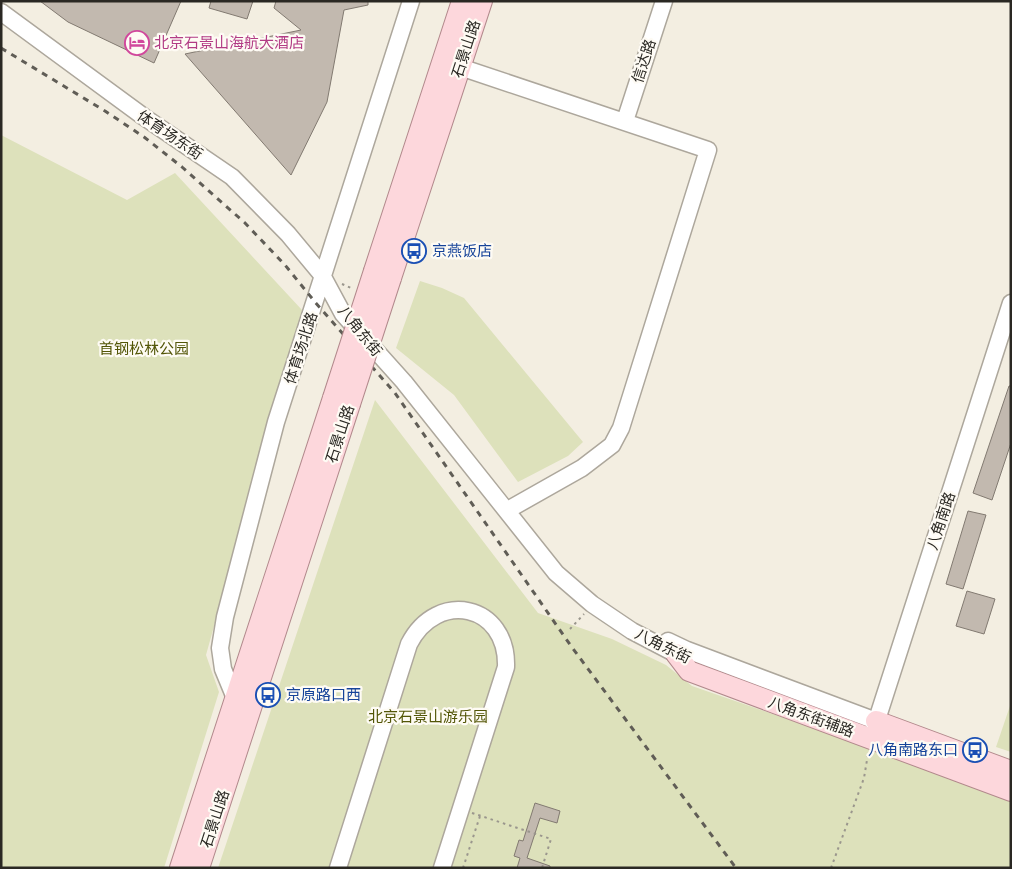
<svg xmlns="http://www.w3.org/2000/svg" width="1012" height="869" font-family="'Fira Sans Condensed','Noto Sans SC',sans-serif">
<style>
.green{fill:#dde1bb}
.building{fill:#c2b9af;stroke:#827a71}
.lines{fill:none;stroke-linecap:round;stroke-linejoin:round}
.minor-casing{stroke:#ada79c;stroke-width:19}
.major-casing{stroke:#b2898c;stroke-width:22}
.path{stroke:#9a968d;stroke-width:2;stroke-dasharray:2.5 4;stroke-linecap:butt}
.minor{stroke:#fff;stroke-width:16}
.major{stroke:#fdd7dc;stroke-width:20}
.rail{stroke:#605d56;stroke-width:3;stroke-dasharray:6 6;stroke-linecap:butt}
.major-bridge-casing{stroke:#b2898c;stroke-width:22;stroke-linecap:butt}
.major-bridge{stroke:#fdd7dc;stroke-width:20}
.labels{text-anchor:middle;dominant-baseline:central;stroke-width:4.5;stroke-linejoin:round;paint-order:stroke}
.hotel-label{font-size:15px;fill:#b23c85;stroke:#fefbf4;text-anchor:start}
.street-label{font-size:15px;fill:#2a2823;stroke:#fefbf4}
.transit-label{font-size:15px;fill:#164399;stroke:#fefbf4;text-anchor:start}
.park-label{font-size:15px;fill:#535607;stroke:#fefbf4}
</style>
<rect width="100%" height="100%" fill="#f3eee1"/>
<!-- green -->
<path class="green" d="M 1,135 L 127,200 L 175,173 L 302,310 L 206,655 L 219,692 L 164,868 L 1,868 Z
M 420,281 L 442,288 L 464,298 L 583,442 L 568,456 L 518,482 L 454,395 L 396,348 Z
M 375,400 L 538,613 L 612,639 L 666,665 L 692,686 L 1011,797 L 1011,868 L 218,868 Z
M 1011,703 L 1011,752 L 996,747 Z"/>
<!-- building -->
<path class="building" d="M 40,1 L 181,1 L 154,63 L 68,22 Z
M 211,1 L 253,1 L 247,19 L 209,8 Z
M 276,1 L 368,1 L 368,5 L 344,10 L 327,102 L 291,175 L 185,54 L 301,30 L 274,8 Z
M 1009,386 L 1011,386 L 1011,443 L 992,500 L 973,493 Z
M 968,511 L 986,515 L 963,589 L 946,584 Z
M 967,591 L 995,599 L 984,634 L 956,626 Z
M 535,803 L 560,811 L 557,823 L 540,818 L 527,858 L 550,866 L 550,868 L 517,868 L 520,858 L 514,856 L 519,840 L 523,841 Z"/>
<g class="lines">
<defs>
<path id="minor" d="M 1,12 L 144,117 L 232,177 L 288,234 L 322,275 L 343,314 L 404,382 L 556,573 L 592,604 L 632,631 L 676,654
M 460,67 L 708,150 L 621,428 L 612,445 L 582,468 L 513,507
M 625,121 L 664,1
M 668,641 L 687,650 L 876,721
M 235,698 L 223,669 L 220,648 L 225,617 L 276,422 L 411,1
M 873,732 L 1011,303
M 338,868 L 409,644 C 437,589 508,604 506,667 L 442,868"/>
<path id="major" d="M 374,271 L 462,1
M 391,278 L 482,1
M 676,654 L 689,671 L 1011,791
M 876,721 L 1011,771
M 180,868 L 333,398
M 199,868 L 350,404"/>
</defs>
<!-- minor casing -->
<use href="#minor" class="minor-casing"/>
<!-- major casing -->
<use href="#major" class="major-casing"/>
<!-- path -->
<path class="path" d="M 342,284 L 351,288
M 570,629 L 584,614
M 472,813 L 551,839 L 542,868
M 463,868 L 480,816
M 831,868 L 864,778 L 868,754"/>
<!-- minor -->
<use href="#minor" class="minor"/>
<!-- major -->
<use href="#major" class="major"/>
<!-- rail -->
<path class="rail" d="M 1,48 L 105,111 L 144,137 L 182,167 L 245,223 L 285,265 L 315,302 L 395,393 L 571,646 L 736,868"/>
<defs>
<path id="major-bridge" d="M 333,398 L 374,271
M 350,404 L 391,278"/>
</defs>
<!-- major-bridge casing -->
<use href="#major-bridge" class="major-bridge-casing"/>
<!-- major-bridge -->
<use href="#major-bridge" class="major-bridge"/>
</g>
<!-- icons -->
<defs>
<symbol id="hotel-ring" viewBox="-11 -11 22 22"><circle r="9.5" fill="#fefbf4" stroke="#d1479c" stroke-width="1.5"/><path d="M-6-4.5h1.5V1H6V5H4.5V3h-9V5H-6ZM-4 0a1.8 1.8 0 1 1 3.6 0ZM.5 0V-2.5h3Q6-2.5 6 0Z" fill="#d1479c"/></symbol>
<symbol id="bus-ring" viewBox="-11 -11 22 22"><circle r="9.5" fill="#fefbf4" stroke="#1a4fb4" stroke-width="1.5"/><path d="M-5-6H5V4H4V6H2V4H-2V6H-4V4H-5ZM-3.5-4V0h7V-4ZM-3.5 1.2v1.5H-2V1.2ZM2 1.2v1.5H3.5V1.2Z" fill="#1a4fb4"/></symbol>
</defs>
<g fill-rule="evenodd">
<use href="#hotel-ring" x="123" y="29" width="28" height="28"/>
<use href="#bus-ring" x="400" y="237" width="28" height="28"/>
<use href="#bus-ring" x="254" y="681" width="28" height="28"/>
<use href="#bus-ring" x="961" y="736" width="28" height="28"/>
</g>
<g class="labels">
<!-- hotel labels -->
<g class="hotel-label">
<text x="154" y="43">北京石景山海航大酒店</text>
</g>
<!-- street labels -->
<g class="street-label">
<text transform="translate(466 49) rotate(-72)">石景山路</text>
<text transform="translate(644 61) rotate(-72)">信达路</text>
<text transform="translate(170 135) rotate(34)">体育场东街</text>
<text transform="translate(360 331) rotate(51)">八角东街</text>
<text transform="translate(301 348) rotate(-72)">体育场北路</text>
<text transform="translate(340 434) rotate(-72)">石景山路</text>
<text transform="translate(941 521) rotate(-72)">八角南路</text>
<text transform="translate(663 646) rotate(26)">八角东街</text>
<text transform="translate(811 717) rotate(20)">八角东街辅路</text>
<text transform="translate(215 819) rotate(-72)">石景山路</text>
</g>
<!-- transit labels -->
<g class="transit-label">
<text x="432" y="251">京燕饭店</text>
<text x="286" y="695">京原路口西</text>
<text x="958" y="750" text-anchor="end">八角南路东口</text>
</g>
<!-- park labels -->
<g class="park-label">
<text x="144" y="349">首钢松林公园</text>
<text x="428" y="717">北京石景山游乐园</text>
</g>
</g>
<!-- border -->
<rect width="1012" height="869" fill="none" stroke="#2a2823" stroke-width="5"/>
</svg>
